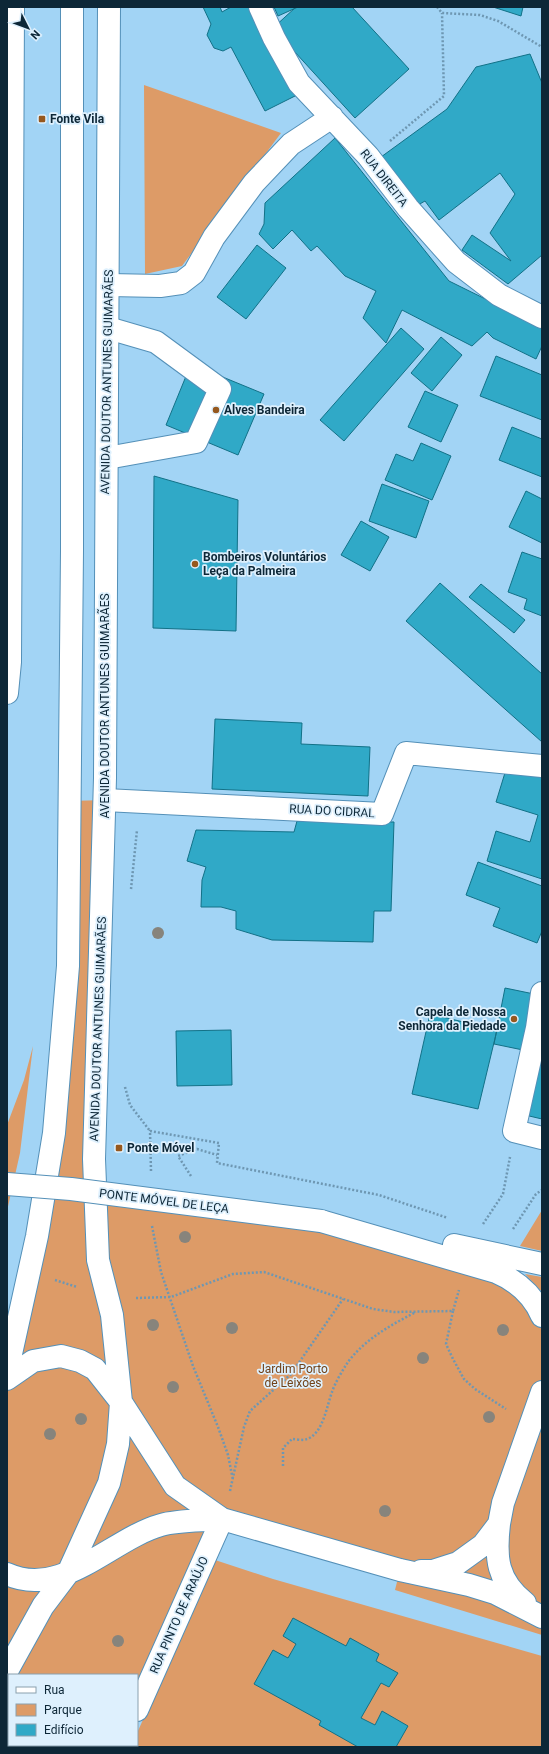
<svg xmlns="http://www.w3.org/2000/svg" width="549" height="1754" font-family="Roboto,sans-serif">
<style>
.green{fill:#dd9b67}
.building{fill:#30a9c7;stroke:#127187}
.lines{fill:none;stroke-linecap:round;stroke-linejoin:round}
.minor-casing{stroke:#5490b8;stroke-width:24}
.major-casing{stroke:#5490b8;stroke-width:24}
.path{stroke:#6e97b2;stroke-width:2.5;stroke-dasharray:2 2;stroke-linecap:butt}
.minor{stroke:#fff;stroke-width:22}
.major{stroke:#fff;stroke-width:22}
.major-bridge-casing{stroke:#5490b8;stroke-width:24;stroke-linecap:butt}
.major-bridge{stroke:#fff;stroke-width:22}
.tree{fill:#87847c}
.poi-dot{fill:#96581e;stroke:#def0fd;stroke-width:1.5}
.labels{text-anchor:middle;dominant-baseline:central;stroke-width:3.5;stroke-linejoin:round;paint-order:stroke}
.poi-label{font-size:12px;font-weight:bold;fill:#0d2737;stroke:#def0fd;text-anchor:start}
.street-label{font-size:12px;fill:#0d2737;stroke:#def0fd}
.park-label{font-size:12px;fill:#714219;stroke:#def0fd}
</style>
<rect width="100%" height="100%" fill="#a2d4f5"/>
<!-- green -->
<path class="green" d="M 144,85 L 281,133 L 182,266 L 145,274 Z
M 105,800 L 95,1191 L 321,1221 L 496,1272 L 542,1316 L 542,1635 L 395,1590 L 400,1570 L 222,1520 L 137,1710 L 137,1675 L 9,1675 L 9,1745 L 112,1745 L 110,1747 L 7,1747 L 7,1372 L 37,1236 L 70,801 Z
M 33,1046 L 20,1153 L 7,1211 L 7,1125 L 24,1080 Z
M 542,1210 L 542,1251 L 520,1246 Z
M 525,1274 L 542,1277 L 542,1292 Z
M 215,1560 L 273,1579 L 542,1656 L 542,1747 L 136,1747 L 133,1745 L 137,1745 L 137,1733 Z"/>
<!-- building -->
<path class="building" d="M 203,7 L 220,7 L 222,12 L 231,7 L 255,7 L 299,94 L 265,111 L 231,47 L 223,51 L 214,48 L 207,35 L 211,24 Z
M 274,7 L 298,7 L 278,16 Z
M 296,7 L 352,7 L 409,69 L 355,118 L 273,28 Z
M 493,7 L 523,7 L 521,16 Z
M 530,54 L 542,83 L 542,255 L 508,284 L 462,250 L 472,235 L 511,261 L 490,233 L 515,194 L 500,173 L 439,220 L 425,201 L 418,205 L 381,157 L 447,109 L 476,67 Z
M 335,138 L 449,281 L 542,327 L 542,346 L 536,359 L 493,338 L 487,332 L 472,346 L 402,310 L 386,343 L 363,318 L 376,291 L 345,276 L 317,246 L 311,251 L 292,230 L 273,249 L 259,234 L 264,224 L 265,203 Z
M 257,245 L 286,268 L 246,319 L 217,297 Z
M 401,328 L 424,349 L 344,441 L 320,420 Z
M 441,337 L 462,355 L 432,391 L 411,373 Z
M 496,356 L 542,375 L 542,420 L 480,396 Z
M 191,364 L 264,394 L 238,455 L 166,425 Z
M 425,391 L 458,405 L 441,442 L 408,427 Z
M 512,427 L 542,439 L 542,477 L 499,460 Z
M 421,443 L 451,456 L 432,500 L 385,480 L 396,454 L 413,461 Z
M 154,476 L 238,500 L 236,631 L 153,628 Z
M 382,484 L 429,501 L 416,538 L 369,521 Z
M 526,491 L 542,499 L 542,543 L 509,527 Z
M 361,521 L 389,537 L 370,571 L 341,555 Z
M 522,552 L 542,559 L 542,616 L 524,609 L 527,599 L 508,592 Z
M 440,583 L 542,674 L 542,742 L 406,621 Z
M 481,584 L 525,620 L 514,633 L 469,597 Z
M 215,719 L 302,723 L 301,744 L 370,747 L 368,796 L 212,789 Z
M 508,763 L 542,773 L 542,879 L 487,861 L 496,831 L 530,842 L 538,815 L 496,802 Z
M 297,821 L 394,822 L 391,911 L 374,911 L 373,942 L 272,940 L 236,929 L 236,911 L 221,907 L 201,907 L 202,880 L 206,867 L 187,861 L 196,830 L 294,832 Z
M 478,862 L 542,886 L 542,931 L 537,943 L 493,926 L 500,908 L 466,895 Z
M 505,988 L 534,994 L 523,1050 L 494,1044 Z
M 430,1014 L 497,1030 L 478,1109 L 412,1094 Z
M 231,1030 L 232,1085 L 177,1086 L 176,1031 Z
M 542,1046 L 542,1119 L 525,1115 Z
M 293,1618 L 346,1646 L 350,1638 L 379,1654 L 376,1661 L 398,1673 L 389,1687 L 381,1683 L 361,1718 L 375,1725 L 382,1711 L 408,1726 L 396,1747 L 358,1747 L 319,1725 L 321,1721 L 254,1684 L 273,1650 L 288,1658 L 296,1644 L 283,1636 Z"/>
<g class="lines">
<defs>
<path id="minor" d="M 260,7 L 274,38 L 299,83 L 368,156 L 408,208 L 456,262 L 499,295 L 542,317
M 109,285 L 160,286 L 181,283 L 194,273 L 214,237 L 254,183 L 291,144 L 332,117
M 107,458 L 196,442 L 220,389 L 156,342 L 108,328
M 7,693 L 10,662 L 13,7
M 105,800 L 382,814 L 406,753 L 542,766
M 542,993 L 537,1028 L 514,1131 L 542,1138
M 137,1710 L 222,1519
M 110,1747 L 112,1745"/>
<path id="major" d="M 321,1221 L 496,1272 C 517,1281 533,1295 542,1316
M 454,1245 L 542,1264
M 7,1372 L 37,1236 L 54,1133 L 68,966 L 72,551 L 72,7
M 7,1379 L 33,1361 L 61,1356 L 80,1361 L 95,1369 L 121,1402 L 175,1486 L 222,1519 L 400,1570 L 469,1585 L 495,1593 L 542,1617
M 499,1524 C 495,1558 497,1581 525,1603
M 421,1571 L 433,1571 L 458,1563 L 483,1545 L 499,1524 L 503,1503 L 542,1392
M 7,1574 C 62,1599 111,1539 161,1525 C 179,1520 203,1521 222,1519
M 7,1671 L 43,1606 L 68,1573 L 109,1483 L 118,1444 L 121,1402 L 112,1315 L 98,1260 L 94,1159 L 105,778 L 109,7"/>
</defs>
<!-- minor casing -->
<use href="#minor" class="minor-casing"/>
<!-- major casing -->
<use href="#major" class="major-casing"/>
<!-- path -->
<path class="path" d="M 437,7 L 442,13 L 480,15 L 498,21 L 542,47
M 390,141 L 444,96 L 442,13
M 131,889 L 137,830
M 125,1087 L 130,1105 L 150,1131
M 151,1171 L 150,1131 L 219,1143 L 217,1163 L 379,1195 L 448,1218
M 191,1176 L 178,1156 L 197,1149 L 217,1155
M 483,1224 L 503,1194 L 510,1157
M 152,1226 L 161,1272 L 193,1366 L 218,1427 L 228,1455 L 233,1480
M 513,1229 L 536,1194 L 542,1190
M 55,1280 L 77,1287
M 136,1298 L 171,1297 L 233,1274 L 264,1272 L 373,1309 L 394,1312 L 453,1311 L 459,1290
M 453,1311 L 446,1344 L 453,1359 L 464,1379 L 475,1389 L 506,1409
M 283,1466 L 283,1448 L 292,1439 C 296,1439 303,1441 307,1439 C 323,1434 327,1405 332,1392 C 335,1383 342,1371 348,1362 C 365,1339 391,1325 416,1312
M 230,1491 L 244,1427 L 250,1411 L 291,1374 L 343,1299"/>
<!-- minor -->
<use href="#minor" class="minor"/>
<!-- major -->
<use href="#major" class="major"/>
<defs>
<path id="major-bridge" d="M 7,1184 L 71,1189 L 321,1221"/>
</defs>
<!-- major-bridge casing -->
<use href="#major-bridge" class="major-bridge-casing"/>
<!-- major-bridge -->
<use href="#major-bridge" class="major-bridge"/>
</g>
<!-- trees -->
<g class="tree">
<circle cx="158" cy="933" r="6"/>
<circle cx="185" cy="1237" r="6"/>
<circle cx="153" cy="1325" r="6"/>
<circle cx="232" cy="1328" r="6"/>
<circle cx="503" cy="1330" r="6"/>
<circle cx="423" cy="1358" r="6"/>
<circle cx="173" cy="1387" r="6"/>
<circle cx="489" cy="1417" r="6"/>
<circle cx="81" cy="1419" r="6"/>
<circle cx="50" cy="1434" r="6"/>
<circle cx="385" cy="1511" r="6"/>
<circle cx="118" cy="1641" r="6"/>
</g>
<!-- markers -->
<g class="poi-dot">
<rect x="38" y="115" width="8" height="8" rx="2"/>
<circle cx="216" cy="410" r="4"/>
<circle cx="195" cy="564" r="4"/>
<circle cx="514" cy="1019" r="4"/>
<rect x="115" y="1144" width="8" height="8" rx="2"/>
</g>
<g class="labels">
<!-- poi labels -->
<g class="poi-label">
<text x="50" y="119">Fonte Vila</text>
<text x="224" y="410">Alves Bandeira</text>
<text x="203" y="557">Bombeiros Voluntários<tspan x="203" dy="14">Leça da Palmeira</tspan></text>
<text x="506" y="1012" text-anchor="end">Capela de Nossa<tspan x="506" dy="14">Senhora da Piedade</tspan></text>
<text x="127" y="1148">Ponte Móvel</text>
</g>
<!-- street labels -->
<g class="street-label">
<text transform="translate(384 178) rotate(52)">RUA DIREITA</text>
<text transform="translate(107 382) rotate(-89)">AVENIDA DOUTOR ANTUNES GUIMARÃES</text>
<text transform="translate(105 706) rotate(-90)">AVENIDA DOUTOR ANTUNES GUIMARÃES</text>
<text transform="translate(332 811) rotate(3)">RUA DO CIDRAL</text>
<text transform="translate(98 1029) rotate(-88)">AVENIDA DOUTOR ANTUNES GUIMARÃES</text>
<text transform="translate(164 1201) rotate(7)">PONTE MÓVEL DE LEÇA</text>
<text transform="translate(179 1615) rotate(-66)">RUA PINTO DE ARAÚJO</text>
</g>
<!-- park labels -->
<g class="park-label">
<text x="293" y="1369">Jardim Porto<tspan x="293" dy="14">de Leixões</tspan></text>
</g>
</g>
<!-- border -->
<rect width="549" height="1754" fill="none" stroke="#0d2737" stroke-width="16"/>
<!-- legend -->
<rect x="8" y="1674" width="130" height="72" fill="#def0fd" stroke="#8aa0ae"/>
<rect x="16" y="1687" width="20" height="6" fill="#ffffff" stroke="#8aa0ae"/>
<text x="44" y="1694" font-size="12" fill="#0d2737">Rua</text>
<rect x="16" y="1704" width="20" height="12" fill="#dd9b67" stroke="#8aa0ae"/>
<text x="44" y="1714" font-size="12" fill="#0d2737">Parque</text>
<rect x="16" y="1724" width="20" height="12" fill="#30a9c7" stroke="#8aa0ae"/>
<text x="44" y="1734" font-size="12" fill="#0d2737">Edifício</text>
<!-- north arrow -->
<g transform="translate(28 28) rotate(132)" stroke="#def0fd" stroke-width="3" paint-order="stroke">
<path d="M0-3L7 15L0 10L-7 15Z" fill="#0d2737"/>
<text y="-6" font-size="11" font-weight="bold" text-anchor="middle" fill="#0d2737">N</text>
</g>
</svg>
